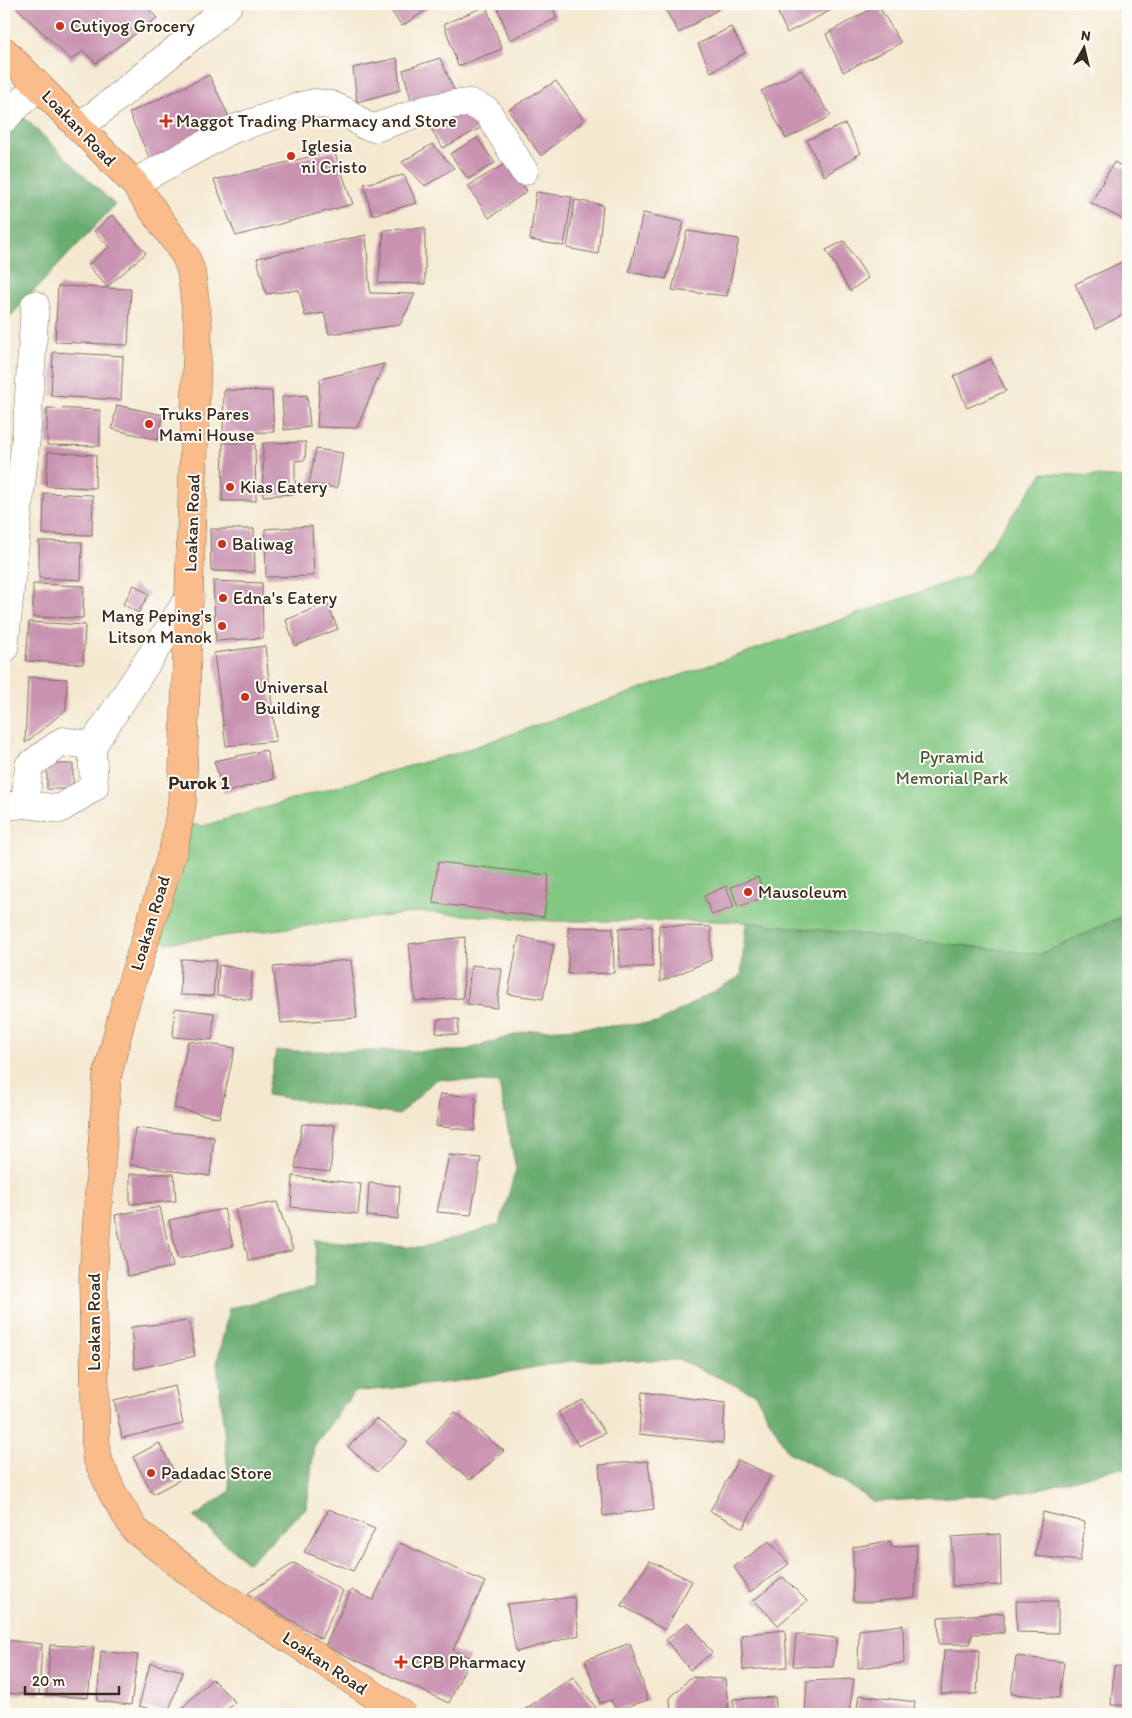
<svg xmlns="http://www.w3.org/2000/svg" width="1132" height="1718" font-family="Itim,sans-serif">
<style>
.green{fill:#82c782;stroke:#5e7850}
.forest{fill:#69ac70;stroke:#526b47}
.building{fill:#c892b0}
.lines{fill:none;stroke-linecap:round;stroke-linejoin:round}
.minor-casing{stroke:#7c6c5c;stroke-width:29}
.major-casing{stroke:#7c6c5c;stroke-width:29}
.minor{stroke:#fff;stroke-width:28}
.major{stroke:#f9bc8a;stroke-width:28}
.poi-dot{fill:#c8321e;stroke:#fdfcf7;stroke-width:2}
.labels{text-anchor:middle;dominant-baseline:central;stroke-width:4;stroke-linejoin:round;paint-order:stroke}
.poi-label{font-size:18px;fill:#3b2a1e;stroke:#fdfcf7;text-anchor:start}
.street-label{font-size:18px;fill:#3b2a1e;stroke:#fdfcf7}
.park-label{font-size:18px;fill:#50593c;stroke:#fdfcf7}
.neighbourhood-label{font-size:19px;font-weight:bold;fill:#3b2a1e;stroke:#fdfcf7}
</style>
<rect width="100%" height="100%" fill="#fdfcf7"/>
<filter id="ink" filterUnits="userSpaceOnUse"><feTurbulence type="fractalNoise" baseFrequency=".02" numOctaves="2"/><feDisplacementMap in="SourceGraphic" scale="10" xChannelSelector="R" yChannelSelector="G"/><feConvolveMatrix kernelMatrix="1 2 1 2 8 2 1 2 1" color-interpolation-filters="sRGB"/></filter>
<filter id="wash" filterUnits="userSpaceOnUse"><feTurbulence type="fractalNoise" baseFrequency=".0096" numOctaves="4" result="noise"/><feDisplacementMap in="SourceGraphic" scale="20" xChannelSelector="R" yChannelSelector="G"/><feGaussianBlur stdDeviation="1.12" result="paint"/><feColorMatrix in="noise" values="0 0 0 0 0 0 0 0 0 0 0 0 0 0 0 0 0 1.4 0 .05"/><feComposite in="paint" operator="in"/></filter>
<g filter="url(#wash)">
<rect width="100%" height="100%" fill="#f4e8d0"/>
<!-- green -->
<path class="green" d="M 1043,473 L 1128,478 L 1128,914 L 1040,954 L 746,922 L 710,921 L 554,921 L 421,912 L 166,943 L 157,941 L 190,824 L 203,826 L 376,775 L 454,754 L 969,575 Z"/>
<!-- forest -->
<path class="forest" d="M 4,98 L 115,205 L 4,323 Z
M 1128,914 L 1128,1469 L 1117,1468 L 1028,1492 L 873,1502 L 846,1483 L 788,1452 L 755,1394 L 680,1360 L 570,1361 L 453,1382 L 354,1392 L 314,1446 L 307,1507 L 248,1563 L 194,1517 L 230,1491 L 217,1363 L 229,1308 L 314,1288 L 316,1240 L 420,1248 L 500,1224 L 516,1169 L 499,1083 L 436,1079 L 399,1115 L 267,1095 L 276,1051 L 462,1051 L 527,1031 L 657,1023 L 741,976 L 746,922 L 1040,954 Z"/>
<g id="blocks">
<!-- building -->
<path class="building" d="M 13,4 L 144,4 L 157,18 L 96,63 L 83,51 L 71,60 Z
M 386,4 L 435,4 L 402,26 Z
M 496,4 L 551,4 L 557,18 L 510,40 Z
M 662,4 L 727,4 L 679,33 Z
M 774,4 L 838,4 L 839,6 L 787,33 Z
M 878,5 L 901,43 L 843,72 L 826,34 Z
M 486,6 L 502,49 L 458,66 L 444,24 Z
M 731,27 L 745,53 L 711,72 L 698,44 Z
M 397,58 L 400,90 L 357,102 L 353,68 Z
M 440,58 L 455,92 L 413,107 L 403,70 Z
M 801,70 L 831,116 L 786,139 L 761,91 Z
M 209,75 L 232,123 L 151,161 L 129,113 Z
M 556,81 L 584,120 L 541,156 L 508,110 Z
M 478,111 L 488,124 L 443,148 L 424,118 Z
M 845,124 L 861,153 L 824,176 L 807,140 Z
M 477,138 L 495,163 L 468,179 L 450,154 Z
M 432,144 L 454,168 L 425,186 L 402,162 Z
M 334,151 L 353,204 L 236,236 L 214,180 Z
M 508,162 L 527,191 L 489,218 L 468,186 Z
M 1114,162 L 1128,169 L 1128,222 L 1091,203 Z
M 404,175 L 417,203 L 372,215 L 364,184 Z
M 536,192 L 572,197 L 564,246 L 530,240 Z
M 575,200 L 603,205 L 598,254 L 567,248 Z
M 643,213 L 684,222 L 666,279 L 629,272 Z
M 112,215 L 146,253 L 107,287 L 88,265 L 109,247 L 94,231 Z
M 425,228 L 425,284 L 378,283 L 384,230 Z
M 687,231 L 739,239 L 727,296 L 672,290 Z
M 366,235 L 370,293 L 415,294 L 400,325 L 329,334 L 324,313 L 305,316 L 299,290 L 266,294 L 257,258 Z
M 844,241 L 868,278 L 850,291 L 826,250 Z
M 1122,262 L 1128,276 L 1128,312 L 1096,329 L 1075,284 Z
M 58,286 L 131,289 L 128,345 L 55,342 Z
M 53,352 L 123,356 L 121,400 L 51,396 Z
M 991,359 L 1006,391 L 967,408 L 954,376 Z
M 384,364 L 357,428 L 317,427 L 320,379 Z
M 4,386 L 7,396 L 4,400 Z
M 224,390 L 272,391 L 274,432 L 223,433 Z
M 307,395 L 310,427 L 284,430 L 282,397 Z
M 117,405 L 163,415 L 158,440 L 112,429 Z
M 47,408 L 100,410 L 100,446 L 47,445 Z
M 306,442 L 305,460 L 295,461 L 295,494 L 263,496 L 263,443 Z
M 223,443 L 255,443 L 256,501 L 222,501 Z
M 316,449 L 343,453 L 337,488 L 309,484 Z
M 48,452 L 96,455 L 95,488 L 46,486 Z
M 44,493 L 93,495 L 92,535 L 43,534 Z
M 312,526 L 314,576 L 266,577 L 265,529 Z
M 210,529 L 254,529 L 255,572 L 211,571 Z
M 39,541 L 82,542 L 81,580 L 39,578 Z
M 213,581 L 262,583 L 263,638 L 216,641 Z
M 33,584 L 84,586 L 83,618 L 33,617 Z
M 134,585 L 149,594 L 138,613 L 123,604 Z
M 327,603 L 338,629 L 295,646 L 286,620 Z
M 29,622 L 85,625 L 83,664 L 26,661 Z
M 265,646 L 276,741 L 226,746 L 214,653 Z
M 28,677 L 67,679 L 66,710 L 25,743 Z
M 266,750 L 274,779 L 224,793 L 214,761 Z
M 47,764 L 73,764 L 73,789 L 47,789 Z
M 438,862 L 549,875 L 544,917 L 433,903 Z
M 758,877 L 765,897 L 738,907 L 731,887 Z
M 726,886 L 734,907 L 712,915 L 704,896 Z
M 659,925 L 711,927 L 711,960 L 660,982 Z
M 652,926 L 653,967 L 620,967 L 619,928 Z
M 568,927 L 613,928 L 614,973 L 568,974 Z
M 519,936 L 554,945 L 543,999 L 508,994 Z
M 465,937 L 463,998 L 415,1001 L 409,944 Z
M 181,959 L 216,960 L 213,996 L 180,995 Z
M 351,960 L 357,1018 L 281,1023 L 273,967 Z
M 219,965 L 252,971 L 251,1000 L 217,995 Z
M 471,965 L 502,969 L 497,1008 L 467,1004 Z
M 175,1008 L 214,1013 L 212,1040 L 173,1037 Z
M 438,1019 L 459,1019 L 458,1035 L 436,1033 Z
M 188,1041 L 235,1048 L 219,1118 L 174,1108 Z
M 440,1094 L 476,1097 L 475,1131 L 436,1126 Z
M 302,1124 L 335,1125 L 330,1172 L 295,1168 Z
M 135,1128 L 214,1137 L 210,1176 L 130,1165 Z
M 449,1155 L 481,1158 L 471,1215 L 437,1212 Z
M 130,1174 L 174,1174 L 176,1201 L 130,1204 Z
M 293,1176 L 361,1184 L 358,1214 L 291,1207 Z
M 369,1183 L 400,1186 L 398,1219 L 367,1216 Z
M 277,1202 L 293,1250 L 249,1261 L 235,1209 Z
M 160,1207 L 173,1267 L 128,1276 L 115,1215 Z
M 224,1209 L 233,1246 L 178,1259 L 169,1220 Z
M 189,1321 L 195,1356 L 135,1369 L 131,1327 Z
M 175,1386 L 183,1424 L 122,1438 L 114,1400 Z
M 642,1392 L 725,1403 L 723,1443 L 639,1434 Z
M 583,1400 L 605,1433 L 578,1446 L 558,1412 Z
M 455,1412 L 504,1451 L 470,1480 L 426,1442 Z
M 376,1419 L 408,1442 L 377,1472 L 348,1447 Z
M 159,1443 L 179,1480 L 153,1494 L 133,1457 Z
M 738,1460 L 771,1475 L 743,1528 L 710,1511 Z
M 648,1461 L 654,1509 L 603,1516 L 599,1465 Z
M 329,1509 L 375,1529 L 353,1571 L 304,1552 Z
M 1043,1512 L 1085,1522 L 1080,1561 L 1035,1556 Z
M 1000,1534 L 1001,1585 L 952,1586 L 952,1537 Z
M 769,1541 L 789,1564 L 750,1592 L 734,1567 Z
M 890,1541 L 891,1547 L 917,1545 L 915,1597 L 872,1602 L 853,1602 L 853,1547 Z
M 400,1543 L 485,1582 L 453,1650 L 470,1657 L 449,1703 L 325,1646 L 351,1590 L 373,1600 Z
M 650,1561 L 692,1581 L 665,1630 L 621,1605 Z
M 294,1563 L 343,1591 L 321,1639 L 248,1593 Z
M 783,1577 L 807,1601 L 778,1625 L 754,1600 Z
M 574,1597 L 579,1635 L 516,1652 L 507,1604 Z
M 1016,1601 L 1058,1601 L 1058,1633 L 1017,1632 Z
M 1004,1613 L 1004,1633 L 972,1634 L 970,1644 L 939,1644 L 938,1617 Z
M 689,1622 L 712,1653 L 690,1670 L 666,1640 Z
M 903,1625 L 904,1663 L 858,1668 L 859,1630 Z
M 785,1630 L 787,1667 L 743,1670 L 741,1635 Z
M 796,1634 L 837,1638 L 833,1667 L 793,1666 Z
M 4,1640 L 42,1644 L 39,1695 L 4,1693 Z
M 630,1643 L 648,1700 L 616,1710 L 611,1700 L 600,1703 L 585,1660 Z
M 50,1645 L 94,1647 L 88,1698 L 47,1695 Z
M 944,1650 L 979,1650 L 977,1694 L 941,1694 Z
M 101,1651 L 138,1655 L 131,1705 L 97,1701 Z
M 1016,1656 L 1064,1662 L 1059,1698 L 1011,1694 Z
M 150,1663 L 183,1671 L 168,1713 L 139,1706 Z
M 1114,1666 L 1128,1667 L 1128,1705 L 1111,1705 Z
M 573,1677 L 599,1712 L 596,1714 L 518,1714 Z
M 691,1677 L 725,1679 L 729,1714 L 671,1714 L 670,1698 Z
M 212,1679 L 235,1702 L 222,1714 L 176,1714 Z
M 854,1679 L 849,1714 L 805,1714 L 807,1681 Z
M 859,1695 L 915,1702 L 913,1714 L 856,1714 Z
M 775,1697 L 777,1714 L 735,1714 L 733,1699 Z"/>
</g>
</g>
<g filter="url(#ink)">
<use href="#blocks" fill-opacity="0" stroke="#7c6c5c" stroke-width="1"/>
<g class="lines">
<defs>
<path id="minor" d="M 4,119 L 38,85
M 78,127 L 98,113 L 208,23 L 229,4
M 134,183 L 231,130 L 301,106 L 315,103 L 331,105 L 345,111 L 364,125 L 375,128 L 428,109 L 454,104 L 470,103 L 487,111 L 524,171
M 4,649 L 27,426 L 35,305
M 25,804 L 29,766 L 63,741 L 92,746
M 4,806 L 25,804 L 60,809 L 94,787 L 92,746 L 190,597"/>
<path id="major" d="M 4,51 L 134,183 L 165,227 L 185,255 L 191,271 L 198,325 L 182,803 L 174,847 L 124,1008 L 107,1077 L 93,1278 L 96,1456 L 113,1494 L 135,1530 L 211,1589 L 293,1641 L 402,1714"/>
</defs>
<!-- minor casing -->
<use href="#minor" class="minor-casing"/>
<!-- major casing -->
<use href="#major" class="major-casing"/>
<!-- minor -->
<use href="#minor" class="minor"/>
<!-- major -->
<use href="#major" class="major"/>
</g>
</g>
<!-- markers -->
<g class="poi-dot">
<circle cx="60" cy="26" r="5"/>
<path d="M163.5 113.5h5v5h5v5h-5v5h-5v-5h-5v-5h5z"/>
<circle cx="291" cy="156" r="5"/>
<circle cx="149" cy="424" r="5"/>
<circle cx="230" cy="487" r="5"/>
<circle cx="222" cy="544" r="5"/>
<circle cx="223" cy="598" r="5"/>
<circle cx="222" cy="626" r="5"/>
<circle cx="245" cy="697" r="5"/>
<circle cx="748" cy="892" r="5"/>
<circle cx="151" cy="1473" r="5"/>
<path d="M398.5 1654.5h5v5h5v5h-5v5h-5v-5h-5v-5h5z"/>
</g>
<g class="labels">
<!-- poi labels -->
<g class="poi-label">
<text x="70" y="26">Cutiyog Grocery</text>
<text x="176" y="121">Maggot Trading Pharmacy and Store</text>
<text x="301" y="146">Iglesia<tspan x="301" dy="21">ni Cristo</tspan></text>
<text x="159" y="414">Truks Pares<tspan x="159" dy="21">Mami House</tspan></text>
<text x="240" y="487">Kias Eatery</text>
<text x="232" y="544">Baliwag</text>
<text x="233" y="598">Edna's Eatery</text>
<text x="212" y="616" text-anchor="end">Mang Peping's<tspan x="212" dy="21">Litson Manok</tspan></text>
<text x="255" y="687">Universal<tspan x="255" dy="21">Building</tspan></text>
<text x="758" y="892">Mausoleum</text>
<text x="161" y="1473">Padadac Store</text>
<text x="411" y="1662">CPB Pharmacy</text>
</g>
<!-- street labels -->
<g class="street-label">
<text transform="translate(79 128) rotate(46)">Loakan Road</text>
<text transform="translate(192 523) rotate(-88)">Loakan Road</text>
<text transform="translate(150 923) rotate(-73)">Loakan Road</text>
<text transform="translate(94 1322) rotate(-90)">Loakan Road</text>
<text transform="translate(325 1663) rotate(34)">Loakan Road</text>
</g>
<!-- park labels -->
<g class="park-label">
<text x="952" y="757">Pyramid<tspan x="952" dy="21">Memorial Park</tspan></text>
</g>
<!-- neighbourhood labels -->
<g class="neighbourhood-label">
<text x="199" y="782">Purok 1</text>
</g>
</g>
<!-- margin -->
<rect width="1132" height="1718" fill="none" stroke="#fdfcf7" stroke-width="20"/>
<!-- north arrow -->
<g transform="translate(1084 48) rotate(8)" stroke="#fdfcf7" stroke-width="4" paint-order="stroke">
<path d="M0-4L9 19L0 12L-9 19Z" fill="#3b2a1e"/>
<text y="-8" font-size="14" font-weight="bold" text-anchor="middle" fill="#3b2a1e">N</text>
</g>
<!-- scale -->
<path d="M25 1686v8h94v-8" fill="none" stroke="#3b2a1e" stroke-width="2.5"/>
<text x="32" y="1686" font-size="15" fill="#3b2a1e" stroke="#fdfcf7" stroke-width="4" paint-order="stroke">20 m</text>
</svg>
